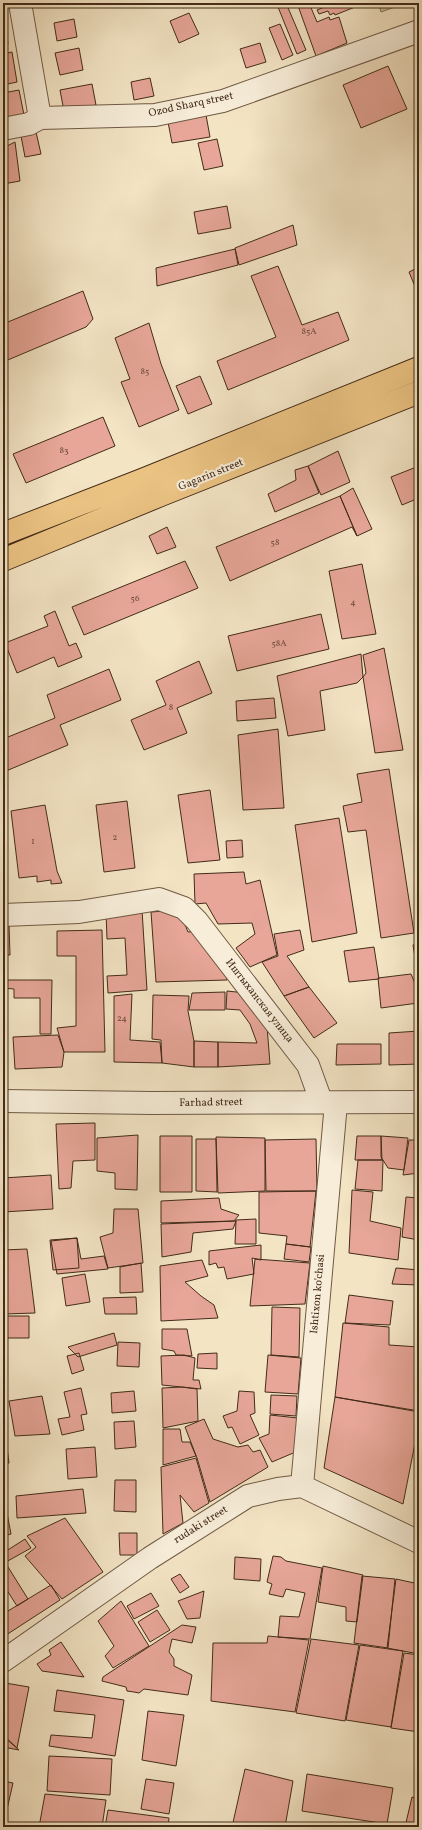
<svg xmlns="http://www.w3.org/2000/svg" width="422" height="1830" font-family="Vollkorn,serif">
<style>
.green{fill:#c2c28f;stroke:#827754}
.building{fill:#e7a698;stroke:#432c19}
.lines{fill:none;stroke-linecap:round;stroke-linejoin:round}
.minor-casing{stroke:#6f5a44;stroke-width:24}
.major-casing{stroke:#432c19;stroke-width:24}
.minor{stroke:#f7edd9;stroke-width:22}
.major{stroke:#eac282;stroke-width:22}
.labels{text-anchor:middle;dominant-baseline:central;stroke-width:4;stroke-linejoin:round;paint-order:stroke}
.number-label{font-size:9px;fill:#6c4a39}
.street-label{font-size:11px;fill:#432c19;stroke:#f7edd9}
</style>
<rect width="100%" height="100%" fill="#f3e4c4"/>
<filter id="stains"><feTurbulence type="fractalNoise" baseFrequency=".005" numOctaves="4"/><feColorMatrix values="0 0 0 0 .2 0 0 0 0 .09 0 0 0 0 .02 0 0 0 .5 -.17"/></filter>
<radialGradient id="worn" r=".72"><stop offset=".6" stop-color="#630" stop-opacity="0"/><stop offset="1" stop-color="#630" stop-opacity=".3"/></radialGradient>
<!-- green -->
<path class="green" d="M 378,3 L 406,3 L 381,12 Z"/>
<!-- building -->
<path class="building" d="M 182,3 L 195,3 L 183,8 Z
M 286,3 L 306,50 L 297,54 L 278,7 Z
M 297,3 L 309,3 L 317,22 L 329,17 L 330,20 L 339,17 L 347,43 L 316,56 Z
M 331,3 L 354,3 L 355,7 L 335,15 L 334,13 L 330,15 L 328,11 L 319,14 L 317,10 L 332,4 Z
M 189,13 L 199,34 L 179,43 L 170,21 Z
M 3,16 L 8,44 L 3,45 Z
M 74,19 L 77,37 L 57,41 L 54,23 Z
M 280,24 L 293,55 L 282,60 L 269,28 Z
M 260,43 L 266,62 L 246,68 L 240,49 Z
M 79,48 L 83,70 L 60,75 L 55,53 Z
M 12,52 L 17,82 L 3,85 L 3,54 Z
M 388,66 L 407,109 L 361,128 L 343,85 Z
M 150,78 L 154,96 L 134,100 L 131,82 Z
M 92,84 L 96,105 L 64,111 L 60,90 Z
M 19,90 L 24,115 L 5,119 L 3,93 Z
M 206,115 L 210,137 L 172,143 L 168,122 Z
M 36,132 L 41,154 L 25,157 L 21,136 Z
M 217,139 L 223,166 L 204,170 L 198,143 Z
M 15,142 L 20,181 L 3,184 L 3,148 Z
M 227,206 L 231,228 L 198,234 L 194,212 Z
M 293,225 L 297,245 L 239,265 L 235,248 Z
M 235,249 L 238,265 L 157,286 L 156,268 Z
M 278,266 L 302,325 L 338,312 L 349,340 L 228,390 L 217,361 L 276,337 L 251,276 Z
M 419,267 L 419,296 L 409,272 Z
M 83,291 L 93,319 L 86,327 L 3,362 L 3,324 Z
M 149,323 L 161,364 L 179,410 L 139,427 L 121,382 L 130,379 L 115,338 Z
M 200,376 L 212,404 L 188,414 L 176,386 Z
M 103,417 L 115,446 L 26,483 L 13,454 Z
M 338,451 L 350,482 L 321,495 L 308,466 Z
M 308,466 L 319,493 L 275,512 L 268,494 L 296,480 L 295,470 Z
M 419,466 L 419,498 L 402,505 L 391,477 Z
M 353,488 L 372,529 L 357,536 L 340,496 Z
M 340,496 L 357,536 L 352,527 L 230,581 L 216,547 Z
M 167,527 L 176,547 L 157,554 L 149,536 Z
M 185,561 L 198,588 L 84,635 L 72,607 Z
M 362,564 L 376,634 L 342,639 L 329,571 Z
M 55,611 L 69,646 L 76,643 L 82,657 L 58,667 L 54,657 L 17,673 L 5,643 L 48,626 L 44,616 Z
M 321,614 L 329,649 L 237,671 L 228,636 Z
M 384,648 L 403,750 L 375,753 L 363,677 L 366,673 L 363,655 Z
M 361,654 L 363,677 L 357,683 L 320,691 L 325,730 L 288,736 L 277,676 Z
M 199,661 L 212,693 L 177,708 L 187,733 L 144,750 L 131,720 L 166,705 L 156,681 Z
M 109,669 L 121,700 L 60,725 L 68,745 L 6,771 L 3,765 L 3,739 L 55,718 L 47,695 Z
M 274,698 L 276,718 L 237,721 L 236,701 Z
M 278,729 L 284,808 L 243,810 L 238,735 Z
M 389,769 L 414,933 L 381,938 L 366,830 L 348,832 L 343,806 L 362,802 L 357,774 Z
M 210,790 L 220,860 L 188,863 L 178,795 Z
M 127,801 L 135,868 L 104,872 L 96,805 Z
M 45,805 L 57,871 L 62,883 L 51,884 L 51,880 L 37,882 L 37,876 L 19,878 L 11,811 Z
M 339,818 L 357,933 L 312,942 L 295,825 Z
M 242,840 L 243,857 L 227,858 L 226,841 Z
M 244,872 L 246,884 L 260,880 L 277,955 L 250,967 L 236,948 L 255,934 L 252,923 L 218,924 L 206,903 L 195,904 L 194,874 Z
M 142,910 L 147,990 L 108,993 L 107,976 L 127,975 L 125,938 L 107,939 L 106,912 Z
M 179,910 L 188,932 L 198,931 L 227,967 L 227,980 L 156,982 L 151,912 Z
M 3,924 L 9,924 L 10,955 L 3,955 Z
M 102,930 L 105,1052 L 64,1052 L 57,1028 L 76,1026 L 76,956 L 57,956 L 57,931 Z
M 300,930 L 304,950 L 287,956 L 309,987 L 284,996 L 262,962 L 278,956 L 274,934 Z
M 419,943 L 419,975 L 418,975 L 413,945 Z
M 374,947 L 379,979 L 349,982 L 344,951 Z
M 411,974 L 417,988 L 418,1003 L 381,1008 L 378,978 Z
M 3,980 L 52,980 L 51,1034 L 40,1034 L 40,998 L 14,998 L 14,989 L 3,988 Z
M 309,987 L 337,1023 L 314,1038 L 284,996 Z
M 227,991 L 246,993 L 267,1026 L 270,1064 L 218,1067 L 218,1042 L 257,1043 L 250,1024 L 240,1010 L 226,1009 Z
M 225,992 L 225,1010 L 189,1010 L 192,993 Z
M 132,994 L 130,1040 L 160,1042 L 162,1063 L 114,1062 L 114,996 Z
M 153,995 L 189,996 L 188,1011 L 194,1041 L 194,1067 L 162,1063 L 161,1040 L 152,1039 Z
M 3,1029 L 6,1029 L 6,1054 L 3,1054 Z
M 419,1031 L 419,1064 L 389,1065 L 389,1033 Z
M 58,1035 L 64,1052 L 62,1067 L 15,1069 L 13,1037 Z
M 194,1041 L 218,1042 L 218,1067 L 194,1067 Z
M 337,1044 L 381,1044 L 381,1064 L 336,1065 Z
M 95,1123 L 95,1160 L 73,1161 L 71,1188 L 59,1189 L 56,1124 Z
M 138,1135 L 137,1190 L 115,1189 L 115,1173 L 97,1171 L 97,1138 Z
M 160,1136 L 192,1136 L 192,1192 L 160,1192 Z
M 357,1136 L 381,1136 L 382,1160 L 355,1160 Z
M 381,1136 L 408,1138 L 404,1170 L 388,1168 L 381,1157 Z
M 216,1137 L 265,1138 L 265,1191 L 218,1193 Z
M 196,1139 L 216,1139 L 217,1192 L 196,1191 Z
M 316,1139 L 317,1191 L 266,1191 L 265,1140 Z
M 409,1140 L 419,1140 L 419,1173 L 403,1175 Z
M 358,1160 L 383,1160 L 382,1191 L 355,1189 Z
M 51,1175 L 53,1209 L 3,1212 L 3,1178 Z
M 352,1190 L 373,1192 L 370,1221 L 401,1228 L 398,1260 L 349,1253 Z
M 316,1191 L 310,1247 L 286,1244 L 287,1236 L 259,1233 L 259,1192 Z
M 406,1197 L 419,1198 L 419,1240 L 402,1237 Z
M 219,1198 L 221,1209 L 239,1215 L 234,1221 L 161,1223 L 161,1201 Z
M 114,1209 L 138,1209 L 143,1263 L 108,1268 L 100,1237 L 113,1233 Z
M 256,1219 L 256,1244 L 235,1244 L 236,1220 Z
M 236,1221 L 233,1229 L 193,1233 L 191,1252 L 162,1257 L 161,1224 Z
M 77,1238 L 79,1268 L 53,1270 L 50,1240 Z
M 77,1238 L 81,1259 L 104,1256 L 108,1269 L 57,1274 L 51,1241 Z
M 286,1244 L 311,1247 L 309,1262 L 284,1259 Z
M 261,1245 L 261,1260 L 252,1258 L 254,1274 L 227,1279 L 224,1267 L 218,1268 L 216,1263 L 209,1265 L 209,1251 Z
M 27,1249 L 35,1313 L 4,1314 L 3,1250 Z
M 255,1259 L 310,1263 L 305,1304 L 250,1306 Z
M 202,1260 L 208,1276 L 185,1282 L 201,1296 L 214,1305 L 218,1318 L 161,1321 L 160,1266 Z
M 141,1263 L 143,1292 L 120,1293 L 120,1267 Z
M 396,1268 L 419,1270 L 419,1285 L 392,1284 Z
M 85,1274 L 90,1302 L 66,1306 L 62,1278 Z
M 349,1295 L 393,1301 L 390,1325 L 345,1323 Z
M 136,1297 L 137,1314 L 105,1314 L 103,1298 Z
M 272,1307 L 300,1308 L 299,1357 L 271,1355 Z
M 4,1316 L 29,1316 L 29,1338 L 4,1338 Z
M 343,1323 L 389,1327 L 389,1345 L 419,1347 L 419,1411 L 335,1397 Z
M 162,1329 L 187,1329 L 192,1356 L 176,1355 L 174,1351 L 162,1349 Z
M 114,1333 L 117,1345 L 78,1357 L 68,1347 Z
M 118,1342 L 140,1343 L 139,1367 L 117,1366 Z
M 79,1353 L 84,1370 L 72,1374 L 67,1356 Z
M 217,1353 L 217,1369 L 197,1368 L 198,1354 Z
M 184,1355 L 195,1358 L 193,1380 L 199,1380 L 201,1389 L 162,1385 L 161,1356 Z
M 268,1355 L 301,1358 L 298,1394 L 265,1392 Z
M 182,1387 L 197,1389 L 198,1421 L 163,1428 L 162,1388 Z
M 81,1388 L 87,1414 L 81,1415 L 84,1430 L 62,1435 L 58,1419 L 70,1417 L 64,1392 Z
M 134,1391 L 136,1411 L 112,1413 L 111,1393 Z
M 239,1391 L 254,1392 L 255,1413 L 250,1415 L 259,1435 L 240,1444 L 232,1427 L 228,1428 L 223,1416 L 237,1411 Z
M 271,1395 L 297,1396 L 296,1416 L 270,1414 Z
M 42,1396 L 50,1434 L 15,1436 L 9,1401 Z
M 335,1397 L 419,1412 L 419,1423 L 403,1504 L 324,1468 Z
M 270,1415 L 298,1418 L 298,1451 L 272,1462 L 259,1438 L 269,1434 Z
M 204,1419 L 213,1439 L 238,1447 L 248,1445 L 253,1452 L 260,1450 L 268,1467 L 210,1502 L 197,1458 L 185,1427 Z
M 134,1421 L 136,1447 L 115,1449 L 114,1422 Z
M 163,1429 L 180,1429 L 182,1442 L 190,1442 L 196,1456 L 163,1465 Z
M 3,1432 L 5,1432 L 9,1463 L 3,1464 Z
M 95,1447 L 97,1477 L 68,1479 L 66,1449 Z
M 196,1458 L 209,1503 L 194,1512 L 180,1495 L 183,1523 L 163,1534 L 161,1467 Z
M 3,1465 L 4,1465 L 6,1506 L 3,1506 Z
M 115,1480 L 136,1480 L 136,1512 L 114,1511 Z
M 83,1489 L 86,1513 L 17,1518 L 16,1496 Z
M 6,1508 L 11,1534 L 3,1536 L 3,1509 Z
M 65,1518 L 103,1572 L 62,1599 L 25,1556 L 36,1547 L 27,1536 Z
M 119,1533 L 137,1533 L 137,1555 L 120,1555 Z
M 25,1539 L 31,1548 L 6,1562 L 3,1558 L 3,1553 Z
M 273,1556 L 281,1557 L 286,1561 L 322,1568 L 310,1639 L 278,1637 L 280,1616 L 299,1617 L 305,1593 L 286,1589 L 283,1597 L 269,1594 L 272,1584 L 267,1582 Z
M 235,1557 L 261,1559 L 260,1581 L 234,1579 Z
M 3,1559 L 28,1599 L 17,1606 L 3,1584 Z
M 323,1566 L 363,1575 L 357,1622 L 346,1621 L 346,1607 L 318,1602 Z
M 180,1574 L 189,1587 L 180,1593 L 171,1579 Z
M 362,1576 L 395,1579 L 388,1648 L 354,1643 Z
M 396,1579 L 419,1584 L 419,1654 L 387,1648 Z
M 51,1585 L 60,1600 L 3,1637 L 3,1614 Z
M 204,1591 L 200,1618 L 187,1619 L 178,1601 Z
M 151,1593 L 159,1606 L 134,1619 L 127,1606 Z
M 121,1601 L 149,1646 L 113,1668 L 105,1656 L 114,1646 L 98,1621 Z
M 157,1610 L 170,1630 L 150,1642 L 138,1622 Z
M 182,1625 L 196,1627 L 192,1643 L 172,1639 L 169,1652 L 174,1659 L 174,1666 L 192,1675 L 188,1695 L 144,1689 L 139,1693 L 134,1692 L 127,1691 L 126,1687 L 102,1681 L 103,1677 Z
M 268,1636 L 309,1640 L 295,1712 L 211,1701 L 213,1643 L 267,1643 Z
M 311,1639 L 359,1645 L 345,1721 L 296,1713 Z
M 61,1642 L 84,1677 L 42,1671 L 37,1664 L 51,1655 L 49,1650 Z
M 360,1645 L 403,1651 L 391,1727 L 346,1720 Z
M 404,1653 L 419,1655 L 419,1732 L 391,1728 Z
M 5,1683 L 29,1687 L 17,1748 L 3,1735 L 3,1684 Z
M 57,1690 L 124,1700 L 115,1756 L 49,1746 L 51,1735 L 92,1738 L 95,1715 L 54,1711 Z
M 148,1711 L 184,1715 L 176,1766 L 142,1760 Z
M 3,1736 L 19,1750 L 3,1747 Z
M 49,1756 L 112,1759 L 110,1795 L 47,1791 Z
M 245,1769 L 293,1781 L 285,1827 L 232,1827 Z
M 307,1774 L 393,1788 L 387,1824 L 302,1811 Z
M 146,1779 L 174,1783 L 169,1814 L 141,1809 Z
M 3,1781 L 13,1783 L 3,1827 Z
M 45,1794 L 106,1800 L 102,1827 L 39,1827 Z
M 412,1797 L 419,1799 L 419,1827 L 405,1827 Z
M 108,1810 L 169,1818 L 168,1827 L 105,1827 Z"/>
<g class="lines">
<defs>
<path id="minor" d="M 20,3 L 40,118
M 3,129 L 29,124 L 40,118 L 155,115 L 223,101 L 419,31
M 3,915 L 79,912 L 159,899 L 184,908 L 197,921 L 308,1065 L 321,1101
M 3,1101 L 152,1103 L 419,1102
M 302,1486 L 336,1103
M 3,1661 L 150,1558 L 248,1496 L 278,1489 L 302,1486 L 419,1542"/>
<path id="major" d="M 3,534 L 142,480 L 419,368
M 3,560 L 161,495 L 419,392"/>
</defs>
<!-- minor casing -->
<use href="#minor" class="minor-casing"/>
<!-- major casing -->
<use href="#major" class="major-casing"/>
<!-- minor -->
<use href="#minor" class="minor"/>
<!-- major -->
<use href="#major" class="major"/>
</g>
<g class="labels">
<!-- number labels -->
<g class="number-label">
<text x="309" y="331">85А</text>
<text x="145" y="371">85</text>
<text x="64" y="450">83</text>
<text x="275" y="542">58</text>
<text x="135" y="598">56</text>
<text x="353" y="602">4</text>
<text x="279" y="643">58А</text>
<text x="171" y="707">8</text>
<text x="115" y="837">2</text>
<text x="33" y="841">1</text>
<text x="122" y="1018">24</text>
</g>
<!-- street labels -->
<g class="street-label">
<text transform="translate(191 105) rotate(-12)">Ozod Sharq street</text>
<text transform="translate(211 475) rotate(-22)">Gagarin street</text>
<text transform="translate(259 1001) rotate(52)">Иштыханская улица</text>
<text transform="translate(211 1103) rotate(-1)">Farhad street</text>
<text transform="translate(318 1294) rotate(-85)">Ishtixon ko'chasi</text>
<text transform="translate(201 1525) rotate(-32)">rudaki street</text>
</g>
</g>
<!-- margin -->
<rect width="422" height="1830" fill="none" stroke="#f3e4c4" stroke-width="16"/>
<rect x="4" y="4" width="414" height="1822" fill="none" stroke="#432c19" stroke-width="2"/>
<rect x="8" y="8" width="406" height="1814" fill="none" stroke="#432c19"/>
<rect width="100%" height="100%" filter="url(#stains)"/>
<rect width="100%" height="100%" fill="url(#worn)"/>
</svg>
